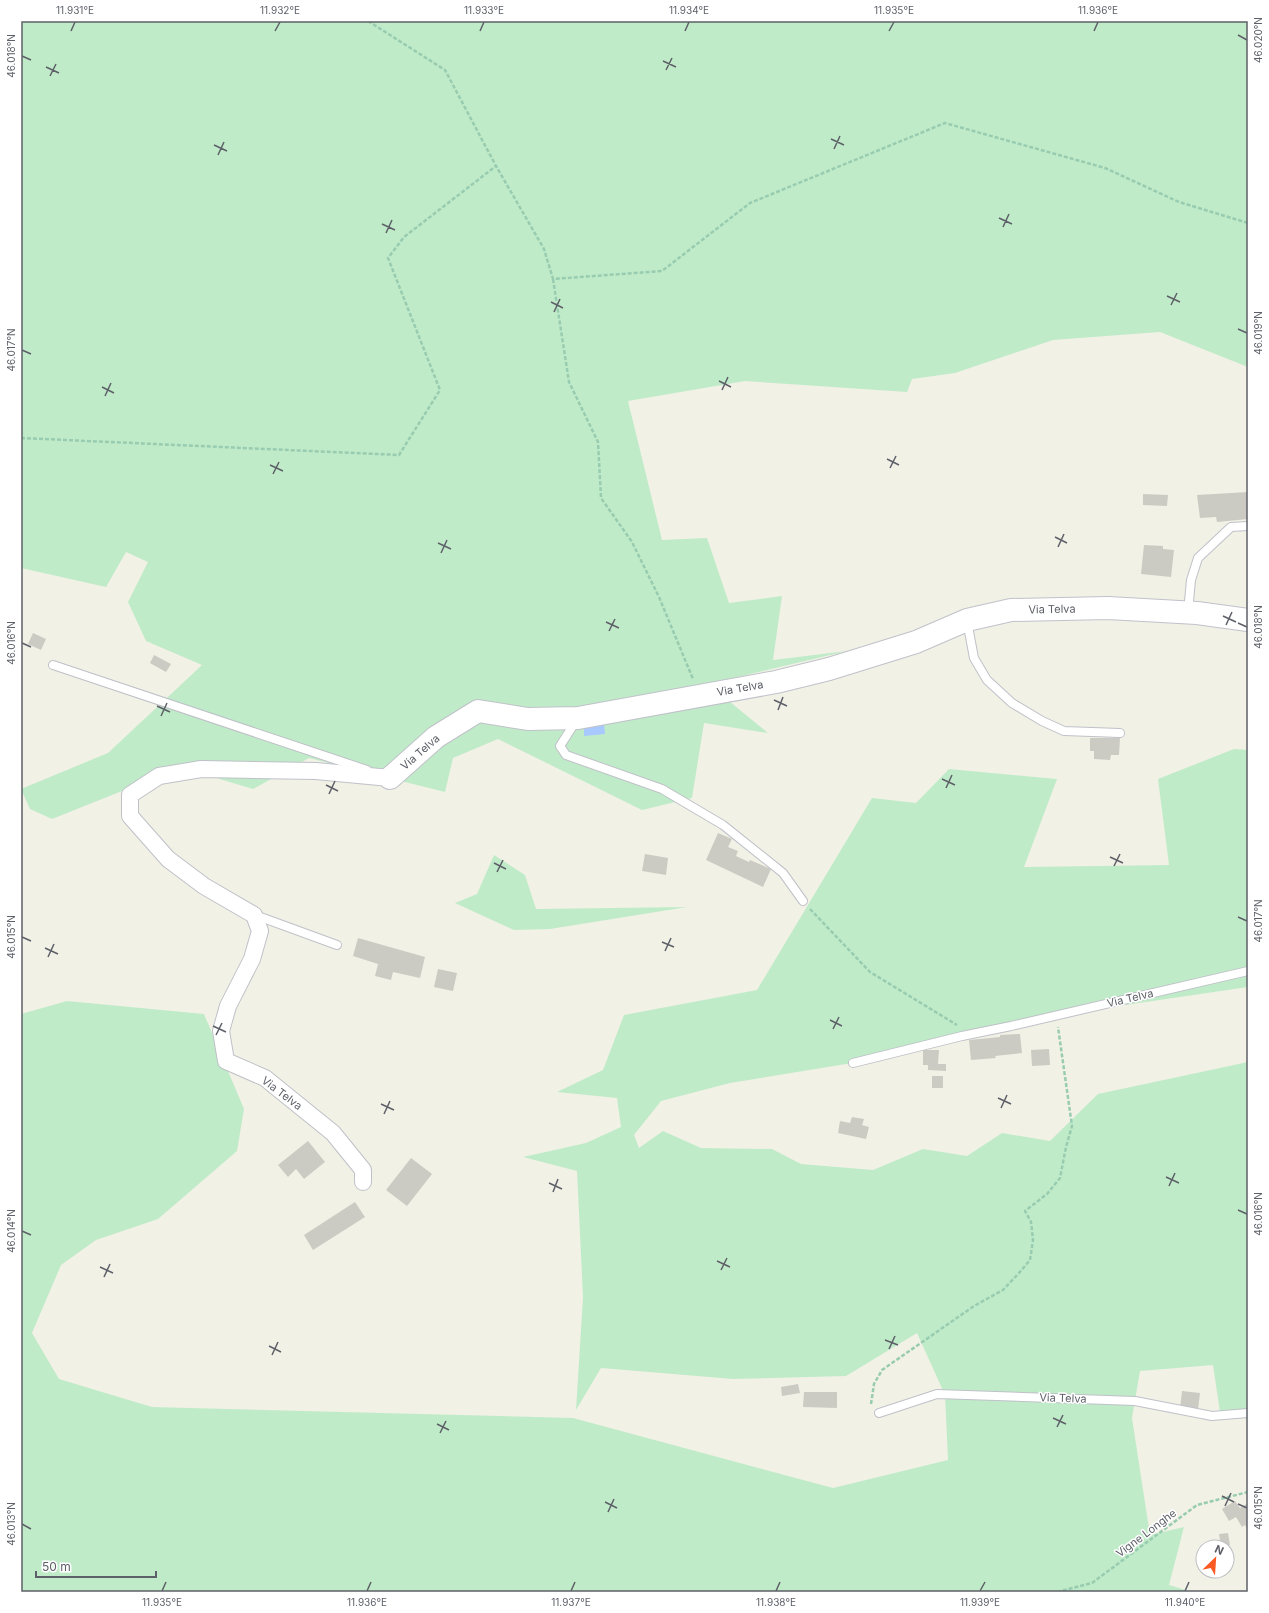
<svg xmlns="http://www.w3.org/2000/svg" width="1269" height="1613" font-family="Inter,sans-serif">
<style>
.green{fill:#c0ebc8}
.water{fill:#a8c9ff}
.building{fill:#cccbc3}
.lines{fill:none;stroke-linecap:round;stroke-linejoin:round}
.lane-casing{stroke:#bfc1c8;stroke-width:10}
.street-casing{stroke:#bfc1c8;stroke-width:18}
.secondary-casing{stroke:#c0c2ca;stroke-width:24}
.path{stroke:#98ccb0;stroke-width:2.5;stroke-dasharray:4 2;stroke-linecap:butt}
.lane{stroke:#fff;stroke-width:8}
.street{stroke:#fff;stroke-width:16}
.secondary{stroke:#fff;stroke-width:22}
.ticks{fill:none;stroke:#5d6068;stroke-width:1.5}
.labels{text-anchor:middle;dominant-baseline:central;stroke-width:3;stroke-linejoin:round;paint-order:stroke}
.street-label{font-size:11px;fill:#5d6068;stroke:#fff}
.neatline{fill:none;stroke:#5d6068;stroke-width:1.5}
.ticks-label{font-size:10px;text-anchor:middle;fill:#5d6068}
</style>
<rect width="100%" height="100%" fill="#f1f1e6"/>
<!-- green -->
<path class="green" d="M 21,21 L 1248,21 L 1248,367 L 1160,332 L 1053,340 L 955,373 L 912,379 L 907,392 L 745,381 L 628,401 L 662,540 L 707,538 L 729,603 L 782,596 L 773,660 L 847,651 L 708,684 L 768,733 L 704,723 L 692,798 L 642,810 L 498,739 L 453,758 L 445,792 L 309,758 L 253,789 L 213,777 L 192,763 L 52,819 L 30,809 L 21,789 L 108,753 L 202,665 L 146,641 L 128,602 L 148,562 L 126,552 L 106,587 L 21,568 Z
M 1234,749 L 1248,750 L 1248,987 L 1057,1015 L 895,1056 L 730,1083 L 661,1101 L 634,1135 L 639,1148 L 663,1131 L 701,1148 L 772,1149 L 801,1164 L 873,1170 L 923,1149 L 967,1156 L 1002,1133 L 1050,1141 L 1098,1094 L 1248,1062 L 1248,1410 L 1220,1412 L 1213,1365 L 1140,1371 L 1132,1418 L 1150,1535 L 1184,1527 L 1169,1585 L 1192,1592 L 21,1592 L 21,1014 L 67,1001 L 204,1014 L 244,1109 L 237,1151 L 158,1219 L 96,1240 L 61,1265 L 32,1333 L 59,1379 L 152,1407 L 573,1418 L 833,1488 L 948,1460 L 945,1395 L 917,1333 L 846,1376 L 733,1379 L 601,1368 L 576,1410 L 583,1297 L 577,1171 L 523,1157 L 586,1143 L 621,1127 L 617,1098 L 557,1092 L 603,1070 L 624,1015 L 757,990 L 872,798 L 916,803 L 949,769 L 1057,779 L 1024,867 L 1169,865 L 1158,779 Z
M 494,855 L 525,875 L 536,909 L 687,907 L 550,929 L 514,930 L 455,903 L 477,894 Z"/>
<!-- water -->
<path class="water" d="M 604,724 L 605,734 L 584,736 L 584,726 Z"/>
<!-- building -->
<path class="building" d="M 1248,492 L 1248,519 L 1217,522 L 1216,517 L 1200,518 L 1197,495 Z
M 1143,494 L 1168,495 L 1167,506 L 1143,505 Z
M 1144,545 L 1163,546 L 1163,549 L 1174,550 L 1171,577 L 1141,574 Z
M 33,633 L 46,639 L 41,650 L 28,644 Z
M 154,655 L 171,664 L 166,672 L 150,663 Z
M 1090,738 L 1120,738 L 1119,755 L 1111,755 L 1110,760 L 1094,759 L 1094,751 L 1090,751 Z
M 718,833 L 732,839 L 728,847 L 738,851 L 736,856 L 749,862 L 750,860 L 771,869 L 763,887 L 706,860 Z
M 645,854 L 668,858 L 666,875 L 642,871 Z
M 358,938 L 425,957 L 420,978 L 393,972 L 391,980 L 375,976 L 378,964 L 353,956 Z
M 438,969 L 457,973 L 453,991 L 434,987 Z
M 1020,1034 L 1022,1053 L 995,1056 L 996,1058 L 971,1060 L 969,1040 L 1000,1037 L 1000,1035 Z
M 1049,1049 L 1050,1065 L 1032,1066 L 1031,1050 Z
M 923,1050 L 939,1050 L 938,1064 L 946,1064 L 946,1071 L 928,1070 L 928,1065 L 923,1065 Z
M 932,1076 L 943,1076 L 943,1088 L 932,1088 Z
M 852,1117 L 864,1119 L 862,1125 L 869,1127 L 866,1139 L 838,1133 L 840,1121 L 850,1123 Z
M 308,1141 L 325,1162 L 304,1179 L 296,1169 L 288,1177 L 278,1165 Z
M 411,1158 L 432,1174 L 407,1206 L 386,1190 Z
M 355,1202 L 365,1217 L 313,1250 L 304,1235 Z
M 798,1384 L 800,1393 L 782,1396 L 781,1387 Z
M 1182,1391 L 1200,1393 L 1198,1410 L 1180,1408 Z
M 804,1392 L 837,1392 L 837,1408 L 803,1407 Z
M 1235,1501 L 1240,1508 L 1248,1503 L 1248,1530 L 1245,1525 L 1242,1527 L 1236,1517 L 1229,1521 L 1222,1509 Z
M 1228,1533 L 1230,1545 L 1221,1546 L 1219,1534 Z"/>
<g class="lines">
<defs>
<path id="lane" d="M 1188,612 L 1191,580 L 1198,558 L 1231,527 L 1248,526
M 967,621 L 974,658 L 987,680 L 1012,703 L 1042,721 L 1064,731 L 1120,733
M 53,665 L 367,770
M 576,721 L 560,746 L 566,755 L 662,789 L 723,825 L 783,873 L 803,901
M 255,915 L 337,945
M 853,1063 L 962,1036 L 1011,1026 L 1248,971
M 879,1413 L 937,1394 L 1135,1401 L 1212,1416 L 1248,1413"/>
<path id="street" d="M 363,1182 L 363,1170 L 333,1133 L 265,1078 L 226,1061 L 221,1031 L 228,1006 L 252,959 L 260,931 L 254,915 L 204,886 L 168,859 L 130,816 L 130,795 L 159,776 L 201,769 L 316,771 L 390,778"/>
<path id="secondary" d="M 390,778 L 436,737 L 478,711 L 528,719 L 578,718 L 776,682 L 829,669 L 916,642 L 967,620 L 1011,610 L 1108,608 L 1197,613 L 1248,620"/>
</defs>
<!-- lane casing -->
<use href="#lane" class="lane-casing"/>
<!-- street casing -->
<use href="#street" class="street-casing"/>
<!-- secondary casing -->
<use href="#secondary" class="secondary-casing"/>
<!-- path -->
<path class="path" d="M 368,21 L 445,70 L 496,166 L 544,249 L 553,279 L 662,271 L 750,203 L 945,123 L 1105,168 L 1179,202 L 1248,223
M 553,279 L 569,382 L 598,442 L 601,498 L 632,542 L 659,597 L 693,679
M 21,438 L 399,455 L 440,390 L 388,258 L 404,237 L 496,166
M 810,909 L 870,972 L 957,1025
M 871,1404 L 874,1384 L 882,1370 L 974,1306 L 1003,1290 L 1019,1273 L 1030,1260 L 1033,1240 L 1031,1222 L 1025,1211 L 1047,1194 L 1060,1178 L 1066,1147 L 1072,1126 L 1058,1027
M 1057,1592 L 1092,1583 L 1197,1505 L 1248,1492"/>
<!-- lane -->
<use href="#lane" class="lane"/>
<!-- street -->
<use href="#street" class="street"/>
<!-- secondary -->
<use href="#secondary" class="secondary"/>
</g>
<!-- ticks -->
<path class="ticks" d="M 71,31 L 75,22M 275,31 L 280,22M 480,31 L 484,22M 685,31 L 689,22M 889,31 L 894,22M 1094,31 L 1098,22M 1238,35 L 1247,40M 22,56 L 31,60M 663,61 L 676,67M 46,67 L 59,73M 666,70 L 672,58M 50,76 L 56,64M 831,139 L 844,145M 214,145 L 227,151M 834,149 L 840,136M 218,155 L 224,142M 999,218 L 1012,224M 382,224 L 395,230M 1003,227 L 1009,214M 386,233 L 392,220M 1167,296 L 1180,302M 551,302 L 563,308M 1171,305 L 1177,293M 554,312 L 560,299M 1238,329 L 1247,333M 22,350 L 31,354M 719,381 L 731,387M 102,387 L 114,393M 722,390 L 728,377M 105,396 L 111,383M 887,459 L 899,465M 270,465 L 283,471M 890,468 L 896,456M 273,474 L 279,462M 1055,537 L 1067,543M 438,543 L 451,549M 1058,547 L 1064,534M 441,553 L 447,540M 1223,616 L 1236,622M 606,622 L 619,628M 1238,623 L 1247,627M 1226,625 L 1232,612M 609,631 L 615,619M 22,643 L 31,647M 774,700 L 787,706M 157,706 L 170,712M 778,710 L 783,697M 161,716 L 167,703M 942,779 L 955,785M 326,785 L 338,791M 946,788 L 952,775M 329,794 L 335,781M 1110,857 L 1123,863M 494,863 L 506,869M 1114,866 L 1120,854M 497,872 L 503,860M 1238,917 L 1247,921M 22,937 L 31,941M 662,942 L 674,947M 45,948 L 58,954M 665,951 L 671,938M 48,957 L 54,944M 830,1020 L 842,1026M 213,1026 L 226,1032M 833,1029 L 839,1017M 216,1035 L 222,1023M 998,1098 L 1011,1104M 381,1104 L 394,1110M 1001,1108 L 1007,1095M 384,1114 L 390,1101M 1166,1177 L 1179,1183M 549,1183 L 562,1189M 1169,1186 L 1175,1173M 553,1192 L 558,1179M 1238,1210 L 1247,1214M 22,1231 L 31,1235M 717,1261 L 730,1267M 100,1267 L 113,1273M 721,1270 L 727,1258M 104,1277 L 110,1264M 885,1340 L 898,1345M 269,1346 L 281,1352M 889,1349 L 895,1336M 272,1355 L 278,1342M 1053,1418 L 1066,1424M 437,1424 L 449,1430M 1057,1427 L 1063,1415M 440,1433 L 446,1421M 1222,1496 L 1234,1502M 605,1502 L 617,1508M 1238,1504 L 1247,1508M 1225,1506 L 1231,1493M 608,1512 L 614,1499M 22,1524 L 31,1529M 162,1591 L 166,1582M 367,1591 L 371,1582M 571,1591 L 575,1582M 776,1591 L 780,1582M 980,1591 L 985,1582M 1185,1591 L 1189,1582"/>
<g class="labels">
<!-- street labels -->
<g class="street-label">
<text transform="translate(1052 609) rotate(-1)">Via Telva</text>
<text transform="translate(740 688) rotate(-10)">Via Telva</text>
<text transform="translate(420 752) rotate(-41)">Via Telva</text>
<text transform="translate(1130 998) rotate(-13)">Via Telva</text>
<text transform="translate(282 1093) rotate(37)">Via Telva</text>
<text transform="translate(1063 1398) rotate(2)">Via Telva</text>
<text transform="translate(1146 1533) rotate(-37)">Vigne Longhe</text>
</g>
</g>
<!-- border -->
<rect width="1269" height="1613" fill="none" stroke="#ffffff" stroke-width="44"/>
<!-- north arrow -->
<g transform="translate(1215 1559) rotate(25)"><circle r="19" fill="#ffffff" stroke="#bebfc3"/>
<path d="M0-3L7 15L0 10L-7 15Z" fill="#fb5a22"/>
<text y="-6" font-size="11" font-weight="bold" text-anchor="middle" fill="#5d6068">N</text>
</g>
<!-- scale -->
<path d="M36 1571v6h120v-6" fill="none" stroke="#5d6068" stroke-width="2"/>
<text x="42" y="1571" font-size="12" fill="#5d6068" stroke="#ffffff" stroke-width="3" paint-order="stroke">50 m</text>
<rect x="22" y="22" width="1225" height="1569" class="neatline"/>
<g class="ticks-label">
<text x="75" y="14">11.931°E</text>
<text x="280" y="14">11.932°E</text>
<text x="484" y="14">11.933°E</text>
<text x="689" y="14">11.934°E</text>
<text x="894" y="14">11.935°E</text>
<text x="1098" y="14">11.936°E</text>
<text transform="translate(1258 40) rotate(-90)" y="4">46.020°N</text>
<text transform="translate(11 56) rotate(-90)" y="4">46.018°N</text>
<text transform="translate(1258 333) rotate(-90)" y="4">46.019°N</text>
<text transform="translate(11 350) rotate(-90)" y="4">46.017°N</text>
<text transform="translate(1258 627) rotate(-90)" y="4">46.018°N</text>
<text transform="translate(11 643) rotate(-90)" y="4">46.016°N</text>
<text transform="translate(1258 921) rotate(-90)" y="4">46.017°N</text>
<text transform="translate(11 937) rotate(-90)" y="4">46.015°N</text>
<text transform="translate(1258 1214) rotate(-90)" y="4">46.016°N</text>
<text transform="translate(11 1231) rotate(-90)" y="4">46.014°N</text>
<text transform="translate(1258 1508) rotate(-90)" y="4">46.015°N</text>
<text transform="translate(11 1524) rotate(-90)" y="4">46.013°N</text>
<text x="162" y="1606">11.935°E</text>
<text x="367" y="1606">11.936°E</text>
<text x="571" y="1606">11.937°E</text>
<text x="776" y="1606">11.938°E</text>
<text x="980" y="1606">11.939°E</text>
<text x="1185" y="1606">11.940°E</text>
</g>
</svg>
